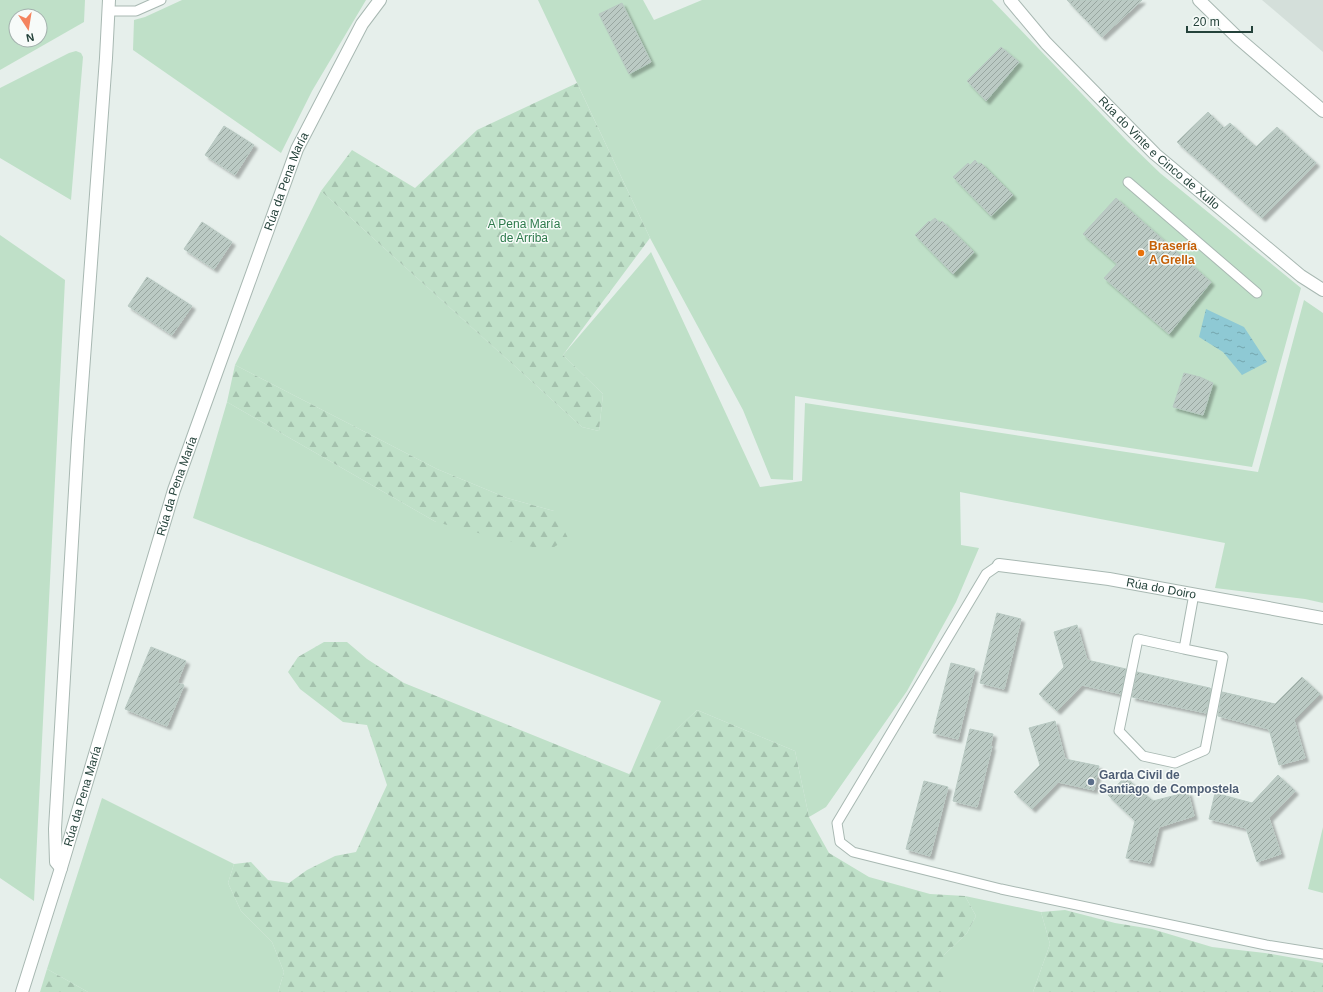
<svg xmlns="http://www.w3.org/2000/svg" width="1323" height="992" font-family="Arial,sans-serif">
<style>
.built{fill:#d4dfda}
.green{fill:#bfe0c8;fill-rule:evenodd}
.forest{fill:url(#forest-firs)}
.water{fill:url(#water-ripples)}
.building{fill:url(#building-hatch);stroke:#b8c9c2;filter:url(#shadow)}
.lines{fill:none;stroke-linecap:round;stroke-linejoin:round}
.lane-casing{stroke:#a8b8b2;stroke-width:11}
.street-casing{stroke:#a8b8b2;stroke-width:14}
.lane{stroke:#fff;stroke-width:9}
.street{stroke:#fff;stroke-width:12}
.food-dot{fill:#e8710a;stroke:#f7fbf9;stroke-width:1.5}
.service-dot{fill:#5c6f8a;stroke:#f7fbf9;stroke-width:1.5}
.labels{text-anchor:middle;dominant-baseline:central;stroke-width:3;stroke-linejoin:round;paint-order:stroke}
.street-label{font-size:12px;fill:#24423a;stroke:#f7fbf9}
.park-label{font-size:12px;fill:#2d7a4b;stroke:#f7fbf9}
.food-label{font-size:12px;font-weight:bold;fill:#c56008;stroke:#f7fbf9;text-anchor:start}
.service-label{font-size:12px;font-weight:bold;fill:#4e5e75;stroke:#f7fbf9;text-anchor:start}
</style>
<defs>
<pattern id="forest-firs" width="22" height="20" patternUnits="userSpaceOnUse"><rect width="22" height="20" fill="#bfe0c8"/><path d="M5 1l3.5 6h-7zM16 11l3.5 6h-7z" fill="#a4c1ad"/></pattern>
<pattern id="water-ripples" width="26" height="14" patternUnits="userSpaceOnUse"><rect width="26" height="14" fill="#8ec9d4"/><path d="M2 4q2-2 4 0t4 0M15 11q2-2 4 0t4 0" fill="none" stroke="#74a5ad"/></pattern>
<pattern id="building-hatch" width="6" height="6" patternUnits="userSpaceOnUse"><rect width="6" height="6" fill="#bbcac4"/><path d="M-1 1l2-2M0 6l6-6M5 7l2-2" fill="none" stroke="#98a6a0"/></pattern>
<filter id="shadow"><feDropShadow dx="3.5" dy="3.5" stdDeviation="1" flood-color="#0004"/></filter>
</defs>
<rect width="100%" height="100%" fill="#e6efeb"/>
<!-- built -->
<path class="built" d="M 1262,0 L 1323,0 L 1323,52 Z"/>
<!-- green -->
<path class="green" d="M 0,0 L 85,0 L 84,22 L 0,70 ZM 16,16 L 40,16 L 40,40 L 16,40 Z
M 182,0 L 366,0 L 312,91 L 281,153 L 133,50 L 134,20 L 145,17 Z
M 538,0 L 643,0 L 654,20 L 702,0 L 992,0 L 1127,141 L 1160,173 L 1301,288 L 1252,467 L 795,396 L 793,480 L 771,479 L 743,410 L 650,238 Z
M 76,51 L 81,53 L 83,57 L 71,200 L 0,158 L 0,88 L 69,53 Z
M 321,191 L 582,427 L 599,431 L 603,394 L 563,355 L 651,252 L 760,487 L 802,481 L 805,403 L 1258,472 L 1304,300 L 1323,313 L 1323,603 L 1305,599 L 1215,588 L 1225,543 L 960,492 L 961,545 L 979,548 L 956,602 L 907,691 L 826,807 L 809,817 L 795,751 L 697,710 L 630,774 L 661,701 L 193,518 L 227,402 L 436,522 L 554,511 L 507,498 L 437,469 L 235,365 Z
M 0,235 L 65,280 L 34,901 L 0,878 Z
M 102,798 L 234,864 L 228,883 L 241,911 L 272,942 L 284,972 L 278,992 L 88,992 L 47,969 Z
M 1323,827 L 1323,893 L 1308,889 Z
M 965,896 L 1041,912 L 1050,944 L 1033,992 L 944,992 L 944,955 L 967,933 L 976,916 Z"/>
<!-- forest -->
<path class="forest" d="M 577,83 L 650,238 L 563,355 L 603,394 L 599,431 L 582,427 L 321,191 L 352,150 L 415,188 L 477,130 Z
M 235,365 L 437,469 L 507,498 L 554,511 L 568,538 L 548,551 L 436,522 L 227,402 Z
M 324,642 L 347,642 L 367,659 L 404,683 L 629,774 L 697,710 L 795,751 L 809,817 L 829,853 L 869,877 L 930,894 L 965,896 L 976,916 L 967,933 L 944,955 L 944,992 L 278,992 L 284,972 L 272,942 L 241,911 L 228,883 L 234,864 L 251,862 L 268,880 L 289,883 L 307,870 L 335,856 L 356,852 L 387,785 L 367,725 L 343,722 L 300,689 L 288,672 L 298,657 Z
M 1065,910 L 1115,923 L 1152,929 L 1212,947 L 1265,953 L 1323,963 L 1323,992 L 1033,992 L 1050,944 L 1041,912 Z
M 47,969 L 88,992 L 40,992 Z"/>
<!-- water -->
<path class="water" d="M 1206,309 L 1244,327 L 1267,362 L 1242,375 L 1223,352 L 1199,337 Z"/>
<!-- building -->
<path class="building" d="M 1067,0 L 1142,0 L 1102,37 Z
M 622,3 L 651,62 L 629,74 L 599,14 Z
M 1001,47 L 1019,62 L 986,101 L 967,81 Z
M 1208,112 L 1224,128 L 1230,123 L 1256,147 L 1277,127 L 1316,163 L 1262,218 L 1177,142 Z
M 224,126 L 254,145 L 235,175 L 205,155 Z
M 975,160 L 979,165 L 981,163 L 1013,195 L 991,216 L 953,177 L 968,163 L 970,165 Z
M 1116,198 L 1211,282 L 1169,334 L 1104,278 L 1117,264 L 1083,234 Z
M 935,218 L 940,223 L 942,221 L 974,252 L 953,274 L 915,235 L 929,221 L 930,222 Z
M 202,222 L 232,242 L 214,269 L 184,249 Z
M 147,277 L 192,306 L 172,335 L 128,306 Z
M 1184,373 L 1200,377 L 1213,383 L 1203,415 L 1173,407 Z
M 997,613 L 1021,619 L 1004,689 L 980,683 Z
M 1077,625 L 1087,660 L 1126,669 L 1121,694 L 1082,685 L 1057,711 L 1039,694 L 1064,667 L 1054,632 Z
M 151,647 L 186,661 L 177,683 L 184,685 L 167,726 L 125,709 Z
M 951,663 L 975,669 L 958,739 L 933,733 Z
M 1137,672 L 1210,688 L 1211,689 L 1206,713 L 1132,697 Z
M 1302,677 L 1320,694 L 1294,720 L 1305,758 L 1279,765 L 1269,729 L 1218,716 L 1222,692 L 1275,704 Z
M 1055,721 L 1065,759 L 1099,766 L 1094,790 L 1058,782 L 1032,809 L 1014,792 L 1040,765 L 1029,728 Z
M 970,729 L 993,734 L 990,748 L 992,746 L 977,807 L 953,801 Z
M 1278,775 L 1295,791 L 1269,818 L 1281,854 L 1257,862 L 1246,828 L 1209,819 L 1215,793 L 1252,803 Z
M 1125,777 L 1153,801 L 1188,792 L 1194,816 L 1159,827 L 1150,863 L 1126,858 L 1135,821 L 1108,795 Z
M 924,781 L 948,787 L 930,856 L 906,849 Z"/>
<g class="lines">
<defs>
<path id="lane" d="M 108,11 L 136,11 L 161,0
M 1128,182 L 1257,293
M 999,565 L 986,574 L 837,823 L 840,842 L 853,852 L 1001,889 L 1266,945 L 1323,954
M 1184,649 L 1223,657 L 1205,750 L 1175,763 L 1143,756 L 1119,731 L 1138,639 L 1184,649 L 1194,594"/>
<g id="street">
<path id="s1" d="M 1010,0 L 1046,43 L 1155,154 L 1301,276 L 1323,290"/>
<path d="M 1199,0 L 1238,38 L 1323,111"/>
<path id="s2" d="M 999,565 L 1109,579 L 1323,618"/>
<path d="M 61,868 L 56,862 L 55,829 L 78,440 L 106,58 L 109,0"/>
<path id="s3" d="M 22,992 L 61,868 L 174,490 L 297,149 L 362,24 L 380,0"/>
</g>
</defs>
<!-- lane casing -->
<use href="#lane" class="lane-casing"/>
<!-- street casing -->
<use href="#street" class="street-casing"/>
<!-- lane -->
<use href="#lane" class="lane"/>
<!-- street -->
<use href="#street" class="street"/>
</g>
<!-- markers -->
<circle class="food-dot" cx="1141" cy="253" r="4"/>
<circle class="service-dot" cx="1091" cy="782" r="4"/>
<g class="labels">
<!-- street labels -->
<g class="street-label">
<text stroke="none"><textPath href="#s1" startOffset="214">Rúa do Vinte e Cinco de Xullo</textPath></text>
<text stroke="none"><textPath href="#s3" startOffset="853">Rúa da Pena María</textPath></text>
<text stroke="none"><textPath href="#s3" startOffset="529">Rúa da Pena María</textPath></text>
<text stroke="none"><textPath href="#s2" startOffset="164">Rúa do Doiro</textPath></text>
<text stroke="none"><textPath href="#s3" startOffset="205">Rúa da Pena María</textPath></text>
</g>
<!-- park labels -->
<g class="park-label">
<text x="524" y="224">A Pena María<tspan x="524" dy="14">de Arriba</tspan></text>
</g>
<!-- food labels -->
<g class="food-label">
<text x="1149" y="246">Brasería<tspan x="1149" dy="14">A Grella</tspan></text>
</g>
<!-- service labels -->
<g class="service-label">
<text x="1099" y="775">Garda Civil de<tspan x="1099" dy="14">Santiago de Compostela</tspan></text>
</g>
</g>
<!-- north arrow -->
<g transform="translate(28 28) rotate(168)"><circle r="19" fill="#f7fbf9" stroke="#a3b1ad"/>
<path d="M0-3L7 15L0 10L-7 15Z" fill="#f4845f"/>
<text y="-6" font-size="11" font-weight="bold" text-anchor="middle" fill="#24423a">N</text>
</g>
<!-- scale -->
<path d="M1187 26v6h65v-6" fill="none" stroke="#24423a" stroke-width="2"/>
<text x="1193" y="26" font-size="12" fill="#24423a" stroke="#f7fbf9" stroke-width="3" paint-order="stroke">20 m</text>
</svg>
